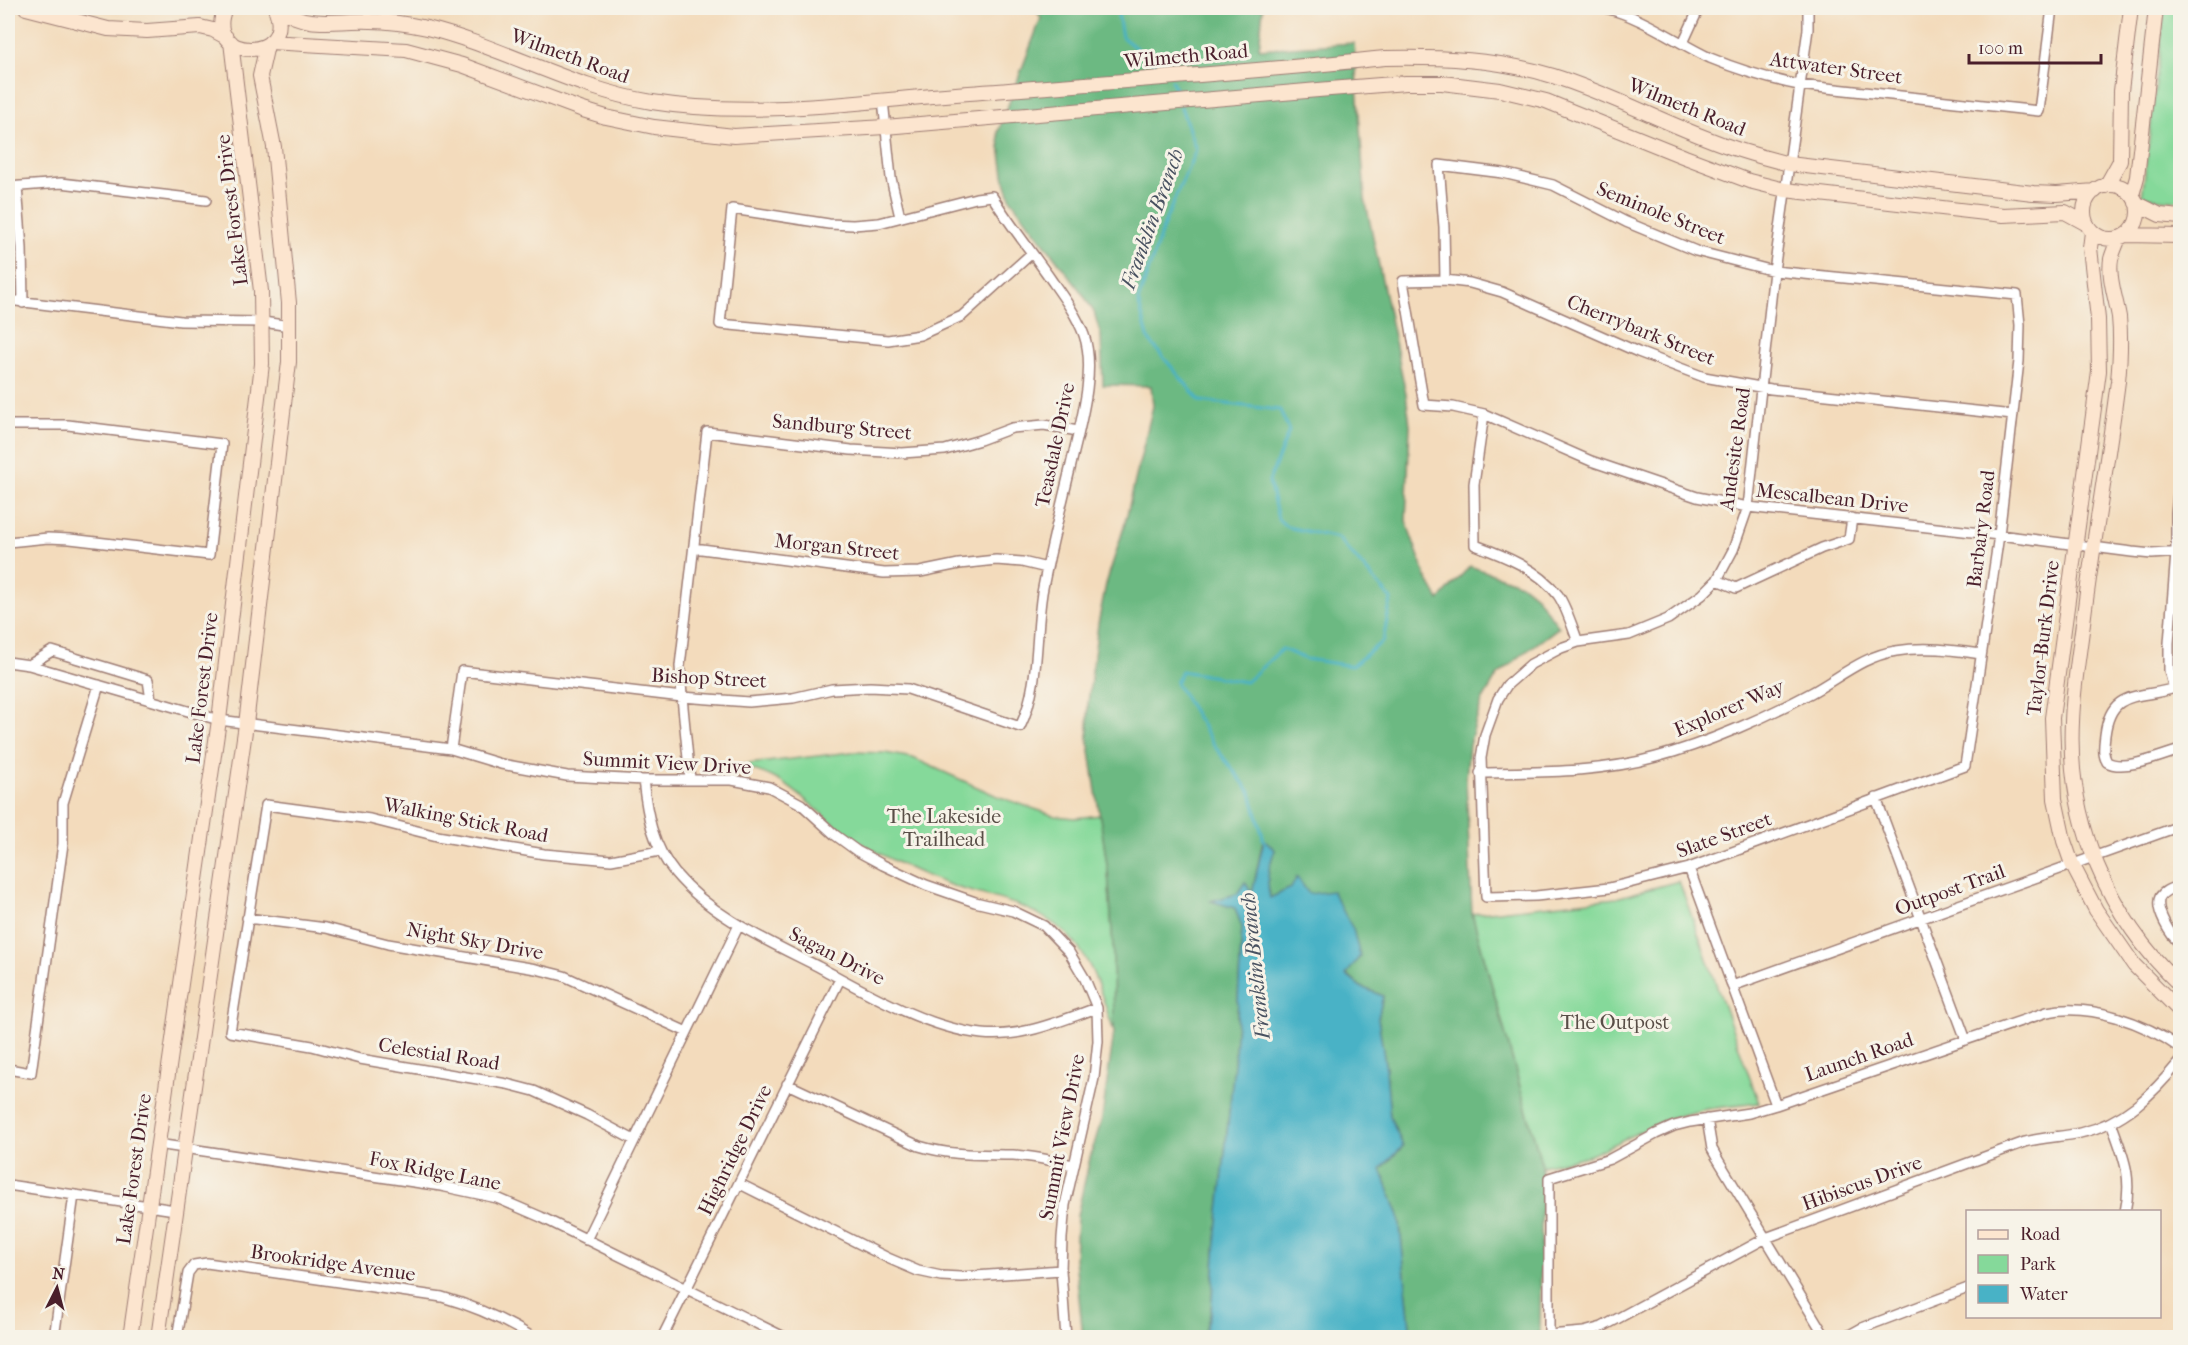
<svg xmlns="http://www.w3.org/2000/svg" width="2188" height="1345" font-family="'IM FELL French Canon',serif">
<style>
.green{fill:#85d99a;stroke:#687c62;stroke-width:1.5}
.forest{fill:#6cb982;stroke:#5b6c56;stroke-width:1.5}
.water{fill:#48b2c6;stroke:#496878;stroke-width:1.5}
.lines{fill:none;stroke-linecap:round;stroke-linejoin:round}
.stream{stroke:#48b2c6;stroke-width:3}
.street-casing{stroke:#9e7d74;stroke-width:12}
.secondary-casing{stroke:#9e7d74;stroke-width:16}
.street{stroke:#fff;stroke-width:9}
.secondary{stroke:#fce5cf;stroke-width:14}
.labels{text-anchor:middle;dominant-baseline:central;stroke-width:6;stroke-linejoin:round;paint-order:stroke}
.street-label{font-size:20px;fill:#4a1f2b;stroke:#f7f3e8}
.park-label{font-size:20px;fill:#594e47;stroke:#f7f3e8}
.water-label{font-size:21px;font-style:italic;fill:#495261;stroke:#f7f3e8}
</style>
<rect width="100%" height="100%" fill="#f7f3e8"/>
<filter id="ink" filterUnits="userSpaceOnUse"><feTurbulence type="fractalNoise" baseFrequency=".0167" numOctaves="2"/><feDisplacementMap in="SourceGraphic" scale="12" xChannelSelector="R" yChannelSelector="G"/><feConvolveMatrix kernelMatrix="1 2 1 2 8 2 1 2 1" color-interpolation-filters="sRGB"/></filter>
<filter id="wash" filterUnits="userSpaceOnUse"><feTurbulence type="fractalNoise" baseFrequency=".008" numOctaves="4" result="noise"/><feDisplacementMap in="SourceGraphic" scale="24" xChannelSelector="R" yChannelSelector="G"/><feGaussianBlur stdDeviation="1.35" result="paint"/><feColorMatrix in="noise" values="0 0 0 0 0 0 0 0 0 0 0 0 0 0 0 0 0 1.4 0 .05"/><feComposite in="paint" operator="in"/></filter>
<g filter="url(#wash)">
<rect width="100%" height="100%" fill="#f3dbbc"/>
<!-- green -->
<path class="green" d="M 2165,8 L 2180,8 L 2180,201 L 2142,197 Z
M 852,752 L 885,753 L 913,758 L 997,796 L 1055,816 L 1075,818 L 1100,815 L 1108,871 L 1113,946 L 1114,1032 C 1101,994 1092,952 1057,926 C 1024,902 994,899 956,887 C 926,877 876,854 850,836 C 807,807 788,771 731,766 Z
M 1679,881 L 1759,1103 L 1707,1109 L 1669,1118 L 1588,1156 L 1542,1166 L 1472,914 L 1616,898 Z"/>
<!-- forest -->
<path class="forest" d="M 1035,8 L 1263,8 L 1259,49 L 1354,43 L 1365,199 L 1406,394 L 1410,425 L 1406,521 L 1426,577 L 1439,600 L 1470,566 L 1521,584 L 1536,596 L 1559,627 L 1523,654 L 1497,676 L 1482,701 L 1469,745 L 1466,780 L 1472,914 L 1542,1166 L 1540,1334 L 1524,1338 L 1411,1337 L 1399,1216 L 1381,1169 L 1403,1146 L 1390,1117 L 1386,1070 L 1378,1018 L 1383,996 L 1361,987 L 1346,974 L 1309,894 L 1291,888 L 1270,898 C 1266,880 1268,867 1275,850 L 1263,840 L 1252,895 L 1245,883 L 1237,894 L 1212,901 L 1235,908 L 1242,927 L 1235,1055 L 1216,1240 L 1211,1312 L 1203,1337 L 1083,1337 L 1075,1258 L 1077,1215 L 1090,1158 L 1102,1118 L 1114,1032 L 1113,946 L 1108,871 L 1088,738 L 1088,703 L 1098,624 L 1106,584 L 1124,527 L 1153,406 L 1151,386 L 1103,385 L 1101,336 L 1094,312 L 1082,293 L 1011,200 L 1005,181 L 998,132 L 1041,18 Z"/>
<!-- water -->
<path class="water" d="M 1264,839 L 1275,850 C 1268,867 1266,880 1270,898 L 1291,888 L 1297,877 L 1309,894 L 1332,891 L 1353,929 L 1360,956 L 1346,975 L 1361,987 L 1383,996 L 1378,1018 L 1386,1070 L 1390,1117 L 1403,1146 L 1381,1169 L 1399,1216 L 1411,1337 L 1203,1337 L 1211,1312 L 1216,1240 L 1235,1055 L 1242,927 L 1235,908 L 1211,901 L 1237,894 L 1245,882 L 1252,894 Z"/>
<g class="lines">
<!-- stream -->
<path class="stream" d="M 1117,8 L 1122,37 L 1168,73
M 1172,81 L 1178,98
M 1181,107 L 1196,150 L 1166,219 L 1138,301 L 1149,340 L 1200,401 L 1280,410 L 1289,431 L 1269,481 L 1278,519 L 1287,527 L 1338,538 L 1391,599 L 1383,641 L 1352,666 L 1306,659 L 1282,649 L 1246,682 L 1181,671 L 1176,683 L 1216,748 L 1251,793 L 1264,841"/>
</g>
</g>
<g filter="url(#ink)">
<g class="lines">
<defs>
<path id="street" d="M 1605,8 C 1643,17 1676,42 1710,58 C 1739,70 1769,79 1799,85 L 2039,111 L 2052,8
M 1683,43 L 1699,8
M 883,100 L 891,178 L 900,217
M 8,187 L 61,183 L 206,200
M 17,187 L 22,248 L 23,303
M 1445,280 L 1444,227 L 1439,165 L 1503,173 L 1553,185 L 1626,222 L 1696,251 L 1774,271 L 2017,295 L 2020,325 L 2019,361 L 1999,535 L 1965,766 L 1689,868 L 1609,888 L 1536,896 L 1486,897 L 1481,758 L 1485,735 L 1498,699 L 1507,685 L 1531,664 L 1561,648 L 1578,642 L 1629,635 L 1668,619 L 1702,595 L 1717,580 L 1733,550 L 1748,507 L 1774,271 L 1808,29 L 1808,8
M 8,300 L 181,321 L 263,322 L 290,326
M 1484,414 L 1474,484 L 1475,545 C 1505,556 1538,569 1558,595 C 1566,606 1573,629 1578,642
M 2013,415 L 1771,389 L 1704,377 L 1638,352 L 1502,292 L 1470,283 L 1445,280 L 1403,281 L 1424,405 L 1453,407 L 1484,414 L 1591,461 L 1697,497 L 1748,507 L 1999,535 L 2132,552 L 2152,554 L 2180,552
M 8,425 L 68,425 L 222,444 L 209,555 L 70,539 L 48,538 L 8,542
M 694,548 L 884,573 L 920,572 L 959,564 L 996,560 L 1022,562 L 1047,568
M 1717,580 L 1736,588 L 1822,548 L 1849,539 L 1852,518
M 8,662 L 29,665 L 219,720 L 451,749 L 501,764 L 567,776 L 643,780 L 732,780 L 769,787 L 801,804 L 835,835 L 857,851 L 883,865 L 926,885 L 975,902 L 1013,911 L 1044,926 L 1069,952 L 1085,979 L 1097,1008 L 1098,1041 L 1094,1078 L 1065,1205 L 1062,1238 L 1061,1270 L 1066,1338
M 29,665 L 52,651 L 148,680 L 151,700
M 2180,686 C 2144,701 2111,685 2105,735 C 2104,744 2102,754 2107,762 C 2124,772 2163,755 2180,750
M 2174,689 L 2169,670 L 2169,643 L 2176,553 L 2176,513 L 2180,474
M 451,749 L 462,671 L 682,697 L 749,702 L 793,698 L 832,689 L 870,687 L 908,689 L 1020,727 C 1040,686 1035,637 1042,593 C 1050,550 1061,507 1071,465 C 1079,428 1097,372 1084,335 C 1077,316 1064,298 1052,281 C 1032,252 1010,225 992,196 L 976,198 L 879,223 L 853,225 L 829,224 L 732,209 L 720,324 L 888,340 L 920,335 L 962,316 L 1032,253
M 1480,773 C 1539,772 1599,773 1656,757 C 1706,744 1766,717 1811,693 C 1839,678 1863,656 1896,651 C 1925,646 1953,650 1981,654
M 690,779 L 682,697 L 680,666 L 707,432 L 851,450 L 902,453 L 945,450 L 980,440 L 1012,428 L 1044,425 L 1078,431
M 643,780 C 647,814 652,845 675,873 C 712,917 768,941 819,967 C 867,993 927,1028 982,1034 C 1023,1038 1059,1021 1097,1008
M 1876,798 L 1966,1040
M 1689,868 L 1776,1105
M 2180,885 C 2173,888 2164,890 2160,897 C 2154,909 2171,937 2180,943
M 247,918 L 326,928 L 388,944 L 536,969 L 564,976 L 687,1032
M 1732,986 L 2180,826
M 2180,1048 C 2145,1023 2091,1003 2047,1012 L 1776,1105 L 1749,1113 L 1690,1122 L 1674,1126 L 1656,1134 L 1610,1159 L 1549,1178 L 1549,1335 L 1584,1332 L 1602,1327 L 1766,1238 L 2025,1142 C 2043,1137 2062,1137 2080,1133 C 2124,1123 2153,1094 2180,1061
M 8,1069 L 31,1073 L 63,844 L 63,803 L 99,685
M 787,1084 L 919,1146 C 952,1156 979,1154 1013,1155 C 1033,1156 1053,1161 1073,1165
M 1707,1119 L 1712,1149 L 1717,1158 L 1826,1338
M 2111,1122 C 2123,1156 2133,1175 2125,1212
M 634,1140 L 587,1115 L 534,1091 L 507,1084 L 360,1059 L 312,1046 L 230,1032 L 266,805 L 370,819 L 437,836 L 544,854 L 611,860 L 660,851
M 157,1144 L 441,1186 L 497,1198 L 541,1217 L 786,1338
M 740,1184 L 890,1259 L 918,1271 L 941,1276 L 961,1277 L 1061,1270
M 8,1185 L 175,1210
M 586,1240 L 739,925
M 54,1338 L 74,1195
M 177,1338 L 188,1273 L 194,1265 L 207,1263 L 442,1297 C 474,1306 505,1320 534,1338
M 662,1338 L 840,979
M 1844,1338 L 1862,1328 L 1968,1288"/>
<path id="secondary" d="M 26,8 L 108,29 L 147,31 L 200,27 L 213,30 L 226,37
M 225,8 C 202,62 298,63 275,8
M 278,8 C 310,30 335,19 371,21 C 389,21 408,24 427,28 C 504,47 573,89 652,102 C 751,118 856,102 956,94 C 1099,83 1242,73 1385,58 C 1441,57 1498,59 1553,76 C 1605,92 1654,118 1706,138 C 1733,149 1761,157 1789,164 L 2033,193 L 2057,194 L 2095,191
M 270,42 L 406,50 L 462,65 L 583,110 L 606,117 L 654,127 L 734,136 L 885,127 L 1330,89 L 1406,83 L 1442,83 L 1500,90 L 1546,101 L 1685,157 L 1749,181 L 1785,190 L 2003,215 L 2065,212 L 2087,224
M2084 212a27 27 0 1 1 54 0a27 27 0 1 1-54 0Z
M 2106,186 L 2120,161 L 2121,91 L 2131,8
M 2132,195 L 2137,177 L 2156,8
M 2136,203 L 2160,215 L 2180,217
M 2092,232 L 2090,248 L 2098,319 L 2099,371 L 2052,718 L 2055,799 L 2064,841 L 2072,864 L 2096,910 L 2134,965 L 2180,1011
M 2126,235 L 2180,236
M 2119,238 C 2116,245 2113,252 2111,259 C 2108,277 2116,299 2119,317 C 2121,337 2120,360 2118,381 C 2108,461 2093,542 2083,623 C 2079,655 2073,689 2072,722 C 2067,821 2108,917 2180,985
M 130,1338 L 219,720 L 262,364 L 261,291 L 231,42
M 158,1338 L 246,724 L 289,362 L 289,303 L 274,147 L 260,76 L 267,45"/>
</defs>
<!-- street casing -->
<use href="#street" class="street-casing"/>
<!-- secondary casing -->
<use href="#secondary" class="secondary-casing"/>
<!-- street -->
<use href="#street" class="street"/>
<!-- secondary -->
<use href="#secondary" class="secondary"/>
</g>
</g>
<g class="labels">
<!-- street labels -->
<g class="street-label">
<text transform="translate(570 56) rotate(20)">Wilmeth Road</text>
<text transform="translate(1186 56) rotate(-5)">Wilmeth Road</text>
<text transform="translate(1836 68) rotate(8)">Attwater Street</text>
<text transform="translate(1687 107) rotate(22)">Wilmeth Road</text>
<text transform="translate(232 210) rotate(-97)">Lake Forest Drive</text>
<text transform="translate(1661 213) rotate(22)">Seminole Street</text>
<text transform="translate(1641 330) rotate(22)">Cherrybark Street</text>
<text transform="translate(842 427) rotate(5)">Sandburg Street</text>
<text transform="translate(1055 445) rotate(-78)">Teasdale Drive</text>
<text transform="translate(1735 449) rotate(-82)">Andesite Road</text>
<text transform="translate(1832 498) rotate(6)">Mescalbean Drive</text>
<text transform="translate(1981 529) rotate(-83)">Barbary Road</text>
<text transform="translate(837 547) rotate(6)">Morgan Street</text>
<text transform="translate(2043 638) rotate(-83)">Taylor-Burk Drive</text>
<text transform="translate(709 678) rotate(3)">Bishop Street</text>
<text transform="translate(202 688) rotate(-83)">Lake Forest Drive</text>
<text transform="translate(1729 708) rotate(-23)">Explorer Way</text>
<text transform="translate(667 763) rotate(3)">Summit View Drive</text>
<text transform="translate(466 820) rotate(11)">Walking Stick Road</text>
<text transform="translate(1724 835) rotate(-20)">Slate Street</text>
<text transform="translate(1950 890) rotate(-20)">Outpost Trail</text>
<text transform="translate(475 941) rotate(10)">Night Sky Drive</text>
<text transform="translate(837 956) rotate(27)">Sagan Drive</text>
<text transform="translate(439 1054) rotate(9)">Celestial Road</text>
<text transform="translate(1859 1057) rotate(-19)">Launch Road</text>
<text transform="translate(1062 1137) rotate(-79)">Summit View Drive</text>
<text transform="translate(735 1150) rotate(-64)">Highridge Drive</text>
<text transform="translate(134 1169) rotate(-82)">Lake Forest Drive</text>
<text transform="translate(435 1171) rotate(11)">Fox Ridge Lane</text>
<text transform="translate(1862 1183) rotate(-20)">Hibiscus Drive</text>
<text transform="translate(333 1263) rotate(8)">Brookridge Avenue</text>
</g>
<!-- park labels -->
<g class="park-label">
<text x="944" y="816">The Lakeside<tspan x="944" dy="23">Trailhead</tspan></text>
<text x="1615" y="1022">The Outpost</text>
</g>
<!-- water labels -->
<g class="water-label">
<text transform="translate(1152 219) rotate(-70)">Franklin Branch</text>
<text transform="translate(1255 966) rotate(-96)">Franklin Branch</text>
</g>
</g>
<!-- margin -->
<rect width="2188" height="1345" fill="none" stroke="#f7f3e8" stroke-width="30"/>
<!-- legend -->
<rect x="1966" y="1210" width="195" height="108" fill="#f7f3e8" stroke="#b29e9c" stroke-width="1.5"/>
<rect x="1978" y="1230" width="30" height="9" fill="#fce5cf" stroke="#b29e9c" stroke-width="1.5"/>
<text x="2020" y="1240" font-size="18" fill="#4a1f2b">Road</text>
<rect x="1978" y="1255" width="30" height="18" fill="#85d99a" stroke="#b29e9c" stroke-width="1.5"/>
<text x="2020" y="1270" font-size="18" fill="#4a1f2b">Park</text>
<rect x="1978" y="1285" width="30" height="18" fill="#48b2c6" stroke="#b29e9c" stroke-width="1.5"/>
<text x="2020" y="1300" font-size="18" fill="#4a1f2b">Water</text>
<!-- north arrow -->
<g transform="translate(57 1288) rotate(6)" stroke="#f7f3e8" stroke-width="4.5" paint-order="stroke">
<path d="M0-4.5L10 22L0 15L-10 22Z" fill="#4a1f2b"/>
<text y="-9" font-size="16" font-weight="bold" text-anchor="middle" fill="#4a1f2b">N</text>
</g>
<!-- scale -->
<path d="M1969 54v9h132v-9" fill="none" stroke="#4a1f2b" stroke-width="3"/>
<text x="1978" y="54" font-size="18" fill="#4a1f2b" stroke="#f7f3e8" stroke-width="4.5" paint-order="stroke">100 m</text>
</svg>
